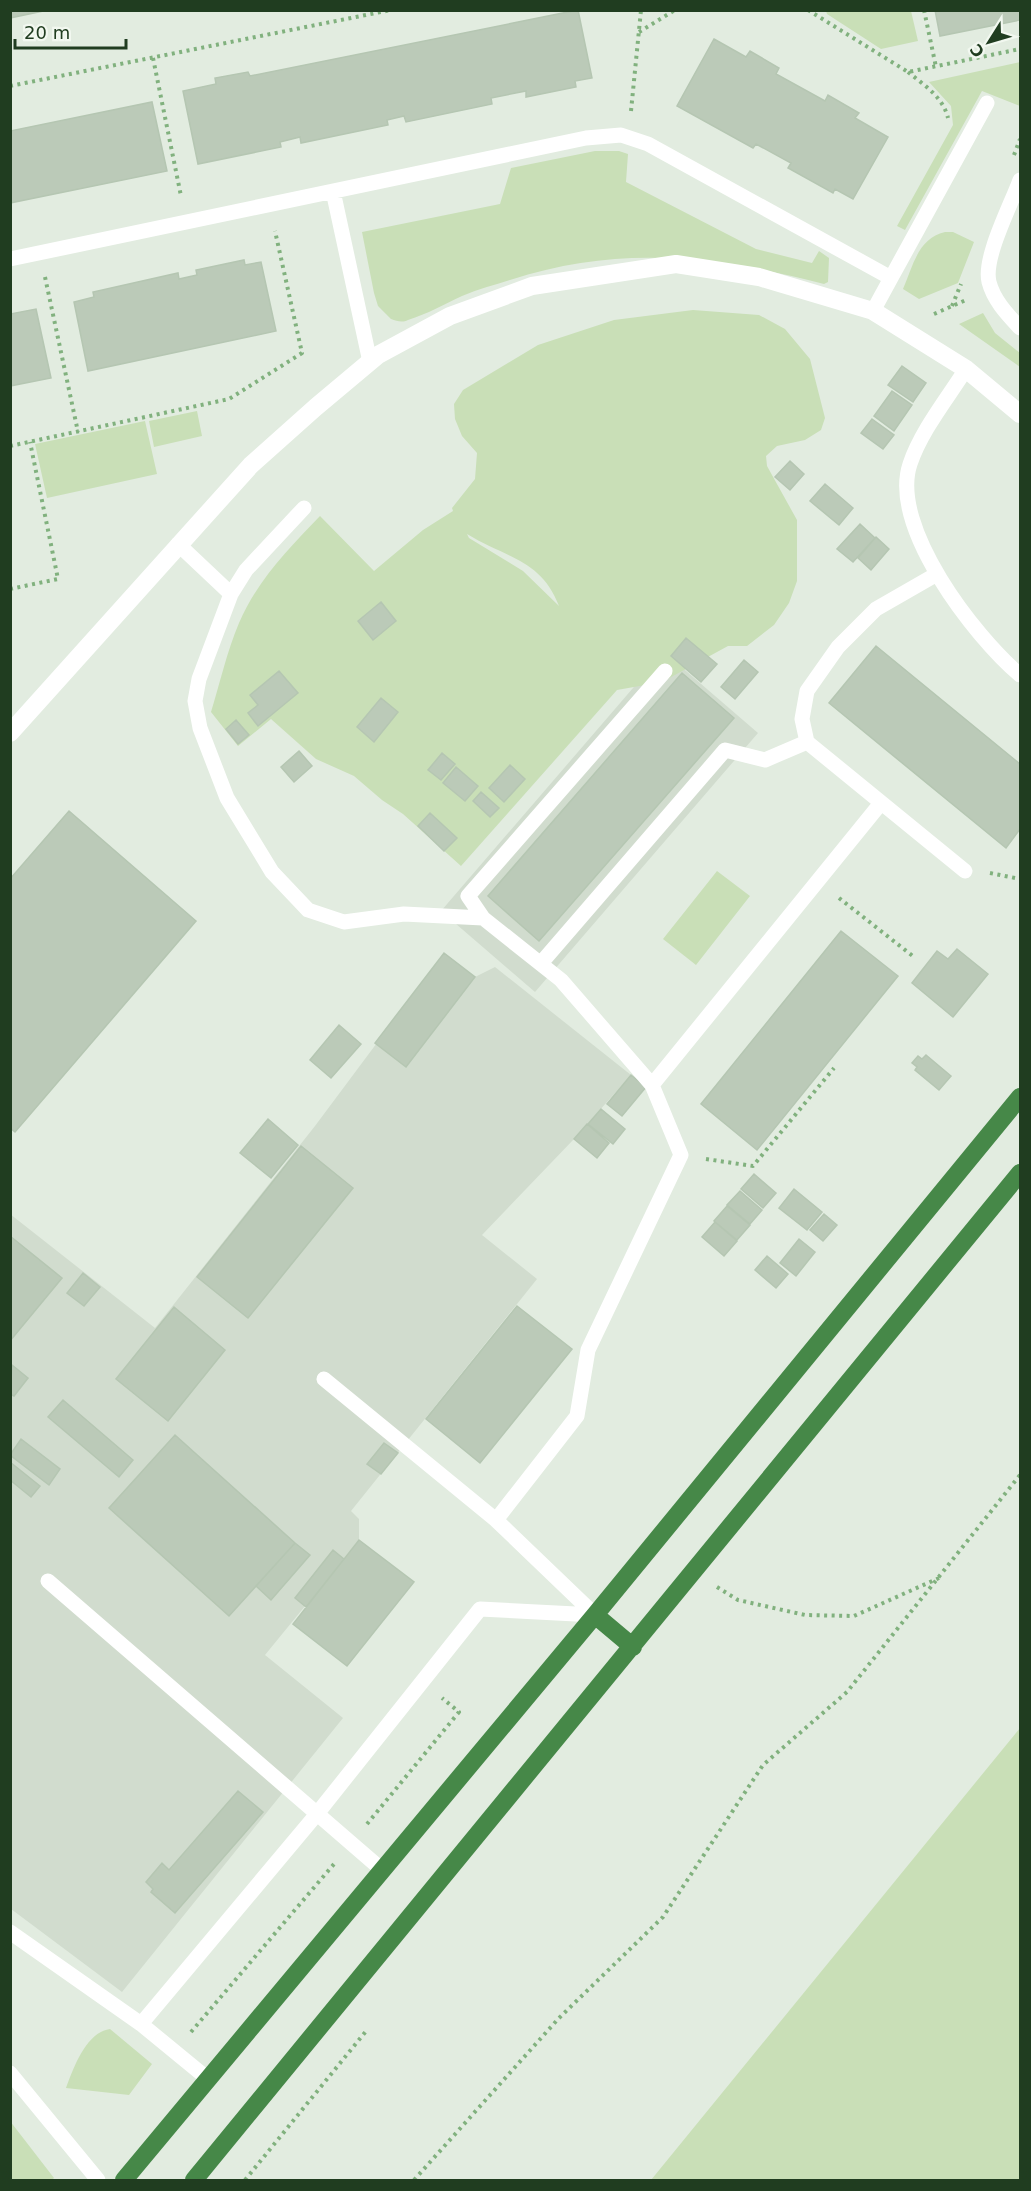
<svg xmlns="http://www.w3.org/2000/svg" width="1031" height="2191" font-family="'DejaVu Sans',sans-serif">
<style>
.built{fill:#d1dcce}
.green{fill:#c9dfb7;fill-rule:evenodd}
.building{fill:#bbcab8;stroke:#b5c6b2;stroke-width:1.5}
.lines{fill:none;stroke-linecap:round;stroke-linejoin:round}
.path{stroke:#81b17e;stroke-width:4;stroke-dasharray:3 4.5;stroke-linecap:butt}
.service{stroke:#fff;stroke-width:15}
.minor{stroke:#fff;stroke-width:18}
.trunk{stroke:#468848;stroke-width:18}
</style>
<rect width="100%" height="100%" fill="#e2ece0"/>
<!-- built -->
<path class="built" d="M 664,652 L 758,733 L 535,992 L 441,911 Z
M 444,953 L 475,977 L 495,967 L 631,1075 L 574,1139 L 482,1235 L 537,1279 L 351,1511 L 359,1519 L 359,1540 L 265,1655 L 343,1718 L 122,1992 L 11,1909 L 10,1214 L 155,1328 L 315,1126 Z"/>
<!-- green -->
<path class="green" d="M 826,11 L 911,11 L 918,41 L 881,49 L 827,14 Z
M 1020,62 L 1020,106 L 982,91 L 905,230 L 897,226 L 953,125 L 951,106 L 929,82 Z
M 595,151 L 619,151 L 628,154 L 626,182 L 756,249 L 812,263 L 819,251 L 829,258 L 828,282 L 824,284 C 715,256 620,244 510,280 C 494,285 478,289 462,296 C 445,304 427,314 408,320 C 402,323 397,321 391,319 L 378,306 L 374,293 L 362,232 L 500,204 L 511,168 Z
M 945,232 L 953,232 L 974,242 L 958,283 L 919,299 L 903,289 C 913,266 918,238 945,232 Z
M 693,310 L 759,315 L 785,329 L 810,359 L 825,418 L 821,430 L 805,440 L 777,446 L 766,456 L 767,466 L 797,520 L 797,581 L 789,603 L 774,625 L 747,646 L 728,646 L 662,682 L 617,690 L 461,866 L 403,814 L 382,800 L 354,776 L 316,759 L 271,719 L 238,746 L 211,712 C 220,683 227,651 239,623 C 257,581 289,548 320,516 L 374,571 L 423,530 L 453,511 L 452,508 L 475,479 L 477,453 L 462,436 L 455,419 L 454,404 L 463,390 L 538,345 L 614,320 ZM 467,534 C 506,558 541,559 559,606 L 523,571 L 469,538 Z
M 983,313 L 995,333 L 1020,353 L 1020,367 L 959,324 Z
M 197,411 L 202,436 L 154,447 L 149,421 Z
M 145,421 L 157,474 L 47,498 L 35,444 Z
M 717,871 L 750,896 L 696,965 L 663,939 Z
M 1020,1728 L 1020,2180 L 651,2180 Z
M 110,2029 L 152,2064 L 129,2095 L 66,2088 C 73,2069 86,2032 110,2029 Z
M 10,2121 L 54,2178 L 52,2180 L 11,2180 Z"/>
<!-- building -->
<path class="building" d="M 10,10 L 48,10 L 10,18 Z
M 578,10 L 592,78 L 575,81 L 576,87 L 526,97 L 526,91 L 491,98 L 492,104 L 406,122 L 404,116 L 387,120 L 388,125 L 301,143 L 300,137 L 280,142 L 281,147 L 198,164 L 183,91 L 216,84 L 215,78 L 248,72 L 250,76 Z
M 935,10 L 1020,10 L 1020,20 L 940,36 Z
M 714,39 L 746,57 L 750,51 L 779,68 L 776,74 L 825,101 L 828,95 L 859,113 L 855,118 L 888,137 L 853,199 L 835,189 L 833,193 L 788,168 L 791,163 L 756,144 L 753,148 L 677,106 Z
M 152,102 L 167,171 L 10,203 L 10,131 Z
M 244,260 L 245,265 L 261,262 L 276,331 L 88,371 L 74,302 L 94,297 L 93,292 L 178,273 L 179,279 L 197,275 L 196,270 Z
M 36,309 L 51,378 L 10,386 L 10,314 Z
M 902,366 L 926,383 L 913,402 L 888,385 Z
M 892,391 L 912,405 L 894,431 L 874,416 Z
M 872,419 L 894,435 L 883,449 L 861,433 Z
M 790,461 L 804,474 L 790,490 L 775,477 Z
M 825,484 L 853,508 L 839,525 L 810,501 Z
M 860,524 L 875,538 L 853,562 L 837,549 Z
M 876,537 L 889,549 L 871,570 L 858,558 Z
M 381,602 L 396,621 L 373,640 L 358,621 Z
M 686,638 L 717,664 L 701,682 L 671,656 Z
M 876,646 L 1020,764 L 1020,829 L 1006,848 L 829,703 Z
M 744,660 L 758,672 L 735,699 L 721,687 Z
M 279,671 L 298,693 L 258,726 L 248,713 L 258,705 L 250,695 Z
M 682,673 L 734,718 L 539,941 L 488,896 Z
M 381,698 L 398,712 L 374,742 L 357,727 Z
M 236,720 L 249,735 L 238,744 L 226,729 Z
M 299,751 L 312,766 L 294,782 L 281,767 Z
M 442,753 L 455,764 L 441,780 L 428,770 Z
M 510,765 L 525,779 L 504,802 L 489,788 Z
M 456,767 L 478,786 L 465,801 L 443,783 Z
M 481,792 L 499,808 L 490,817 L 473,801 Z
M 69,811 L 196,921 L 15,1132 L 10,1128 L 10,879 Z
M 430,813 L 457,838 L 444,851 L 418,826 Z
M 841,931 L 898,976 L 757,1150 L 701,1104 Z
M 957,949 L 988,974 L 953,1017 L 912,983 L 937,951 L 948,959 Z
M 444,953 L 475,977 L 406,1067 L 375,1043 Z
M 339,1025 L 361,1044 L 331,1078 L 310,1060 Z
M 926,1055 L 951,1076 L 939,1090 L 915,1070 L 917,1067 L 912,1063 L 918,1056 L 922,1059 Z
M 631,1075 L 646,1087 L 622,1116 L 607,1104 Z
M 601,1109 L 625,1129 L 613,1144 L 588,1124 Z
M 268,1119 L 298,1145 L 271,1178 L 240,1153 Z
M 587,1124 L 609,1143 L 597,1158 L 574,1139 Z
M 301,1146 L 353,1188 L 248,1318 L 197,1277 Z
M 754,1174 L 776,1193 L 763,1208 L 741,1189 Z
M 794,1189 L 822,1212 L 807,1230 L 779,1208 Z
M 740,1191 L 762,1210 L 750,1224 L 727,1205 Z
M 727,1206 L 750,1225 L 737,1240 L 714,1221 Z
M 824,1214 L 837,1225 L 823,1241 L 810,1230 Z
M 715,1222 L 737,1241 L 724,1256 L 702,1237 Z
M 10,1236 L 62,1278 L 10,1341 Z
M 799,1239 L 815,1252 L 796,1276 L 780,1263 Z
M 767,1256 L 788,1274 L 776,1288 L 755,1270 Z
M 83,1273 L 100,1287 L 84,1306 L 67,1293 Z
M 517,1306 L 572,1349 L 480,1463 L 426,1419 Z
M 174,1307 L 225,1350 L 168,1421 L 116,1379 Z
M 12,1365 L 28,1378 L 14,1396 L 10,1394 Z
M 63,1400 L 133,1460 L 119,1477 L 48,1417 Z
M 175,1435 L 295,1543 L 229,1616 L 109,1508 Z
M 21,1439 L 60,1469 L 49,1485 L 10,1455 Z
M 384,1443 L 398,1453 L 381,1474 L 367,1464 Z
M 10,1462 L 40,1486 L 31,1497 L 10,1480 Z
M 359,1540 L 414,1582 L 347,1666 L 293,1624 Z
M 295,1543 L 310,1555 L 271,1600 L 256,1586 Z
M 333,1550 L 344,1559 L 306,1607 L 295,1598 Z
M 238,1791 L 263,1812 L 175,1913 L 151,1892 L 153,1889 L 146,1882 L 162,1863 L 169,1870 Z"/>
<g class="lines">
<!-- path -->
<path class="path" d="M 808,10 L 908,72 L 1020,49
M 924,10 L 936,67
M 639,32 L 675,10
M 153,58 L 181,196
M 908,72 C 924,85 943,97 948,118
M 10,86 L 391,10
M 631,111 L 641,10
M 1014,155 L 1020,139
M 45,277 L 78,432
M 952,306 L 961,284
M 934,314 L 966,300
M 10,446 L 229,399 L 302,353 L 275,231
M 10,589 L 58,579 L 30,442
M 990,873 L 1020,879
M 839,898 L 914,957
M 706,1159 L 753,1166 L 834,1068
M 717,1587 L 738,1600 L 805,1615 L 854,1616 L 939,1578
M 367,1824 L 459,1712 L 442,1698
M 191,2032 L 334,1864
M 245,2180 L 367,2030
M 414,2180 L 559,2018 L 663,1917 L 763,1765 L 847,1692 L 1020,1475"/>
<!-- service -->
<path class="service" d="M 1020,180 C 1011,205 983,258 989,282 C 994,301 1008,315 1020,328
M 333,191 L 370,362
M 10,259 L 586,138 L 621,135 L 648,144 L 891,278 L 873,311
M 891,278 L 987,103
M 966,369 C 947,399 921,431 910,464 C 889,527 975,637 1020,675
M 178,544 L 231,594 L 199,679 L 195,701 L 200,728 L 227,798 L 272,872 L 308,910 L 344,922 L 404,914 L 483,918
M 937,574 L 876,609 L 838,647 L 807,691 L 802,719 L 807,742 L 965,871
M 231,594 L 246,570 L 304,508
M 542,962 L 725,750 L 765,760 L 807,742
M 652,1085 L 561,980 L 483,918 L 468,896 L 665,671
M 324,1379 L 496,1520
M 48,1581 L 381,1869
M 595,1615 L 496,1520 L 577,1416 L 588,1350 L 681,1155 L 652,1085 L 881,803
M 10,1932 L 141,2024 L 208,2079
M 141,2024 L 316,1815 L 480,1609 L 595,1615
M 10,2073 L 98,2180"/>
<!-- minor -->
<path class="minor" d="M 10,733 L 251,465 L 316,407 L 378,355 L 450,316 L 532,286 L 676,264 L 759,277 L 873,311 L 966,369 L 1020,414"/>
<!-- trunk -->
<path class="trunk" d="M 595,1615 L 633,1647
M 124,2180 L 595,1615 L 1020,1097
M 194,2180 L 1020,1173"/>
</g>
<!-- border -->
<rect width="1031" height="2191" fill="none" stroke="#203d20" stroke-width="24"/>
<!-- north arrow -->
<g transform="translate(989 42) rotate(233)" stroke="#f2f8f0" stroke-width="4.5" paint-order="stroke">
<path d="M0-4.5L10 22L0 15L-10 22Z" fill="#203d20"/>
<text y="-9" font-size="16" font-weight="bold" text-anchor="middle" fill="#203d20">С</text>
</g>
<!-- scale -->
<path d="M15 39v9h111v-9" fill="none" stroke="#203d20" stroke-width="3"/>
<text x="24" y="39" font-size="18" fill="#203d20" stroke="#f2f8f0" stroke-width="4.5" paint-order="stroke">20 m</text>
</svg>
